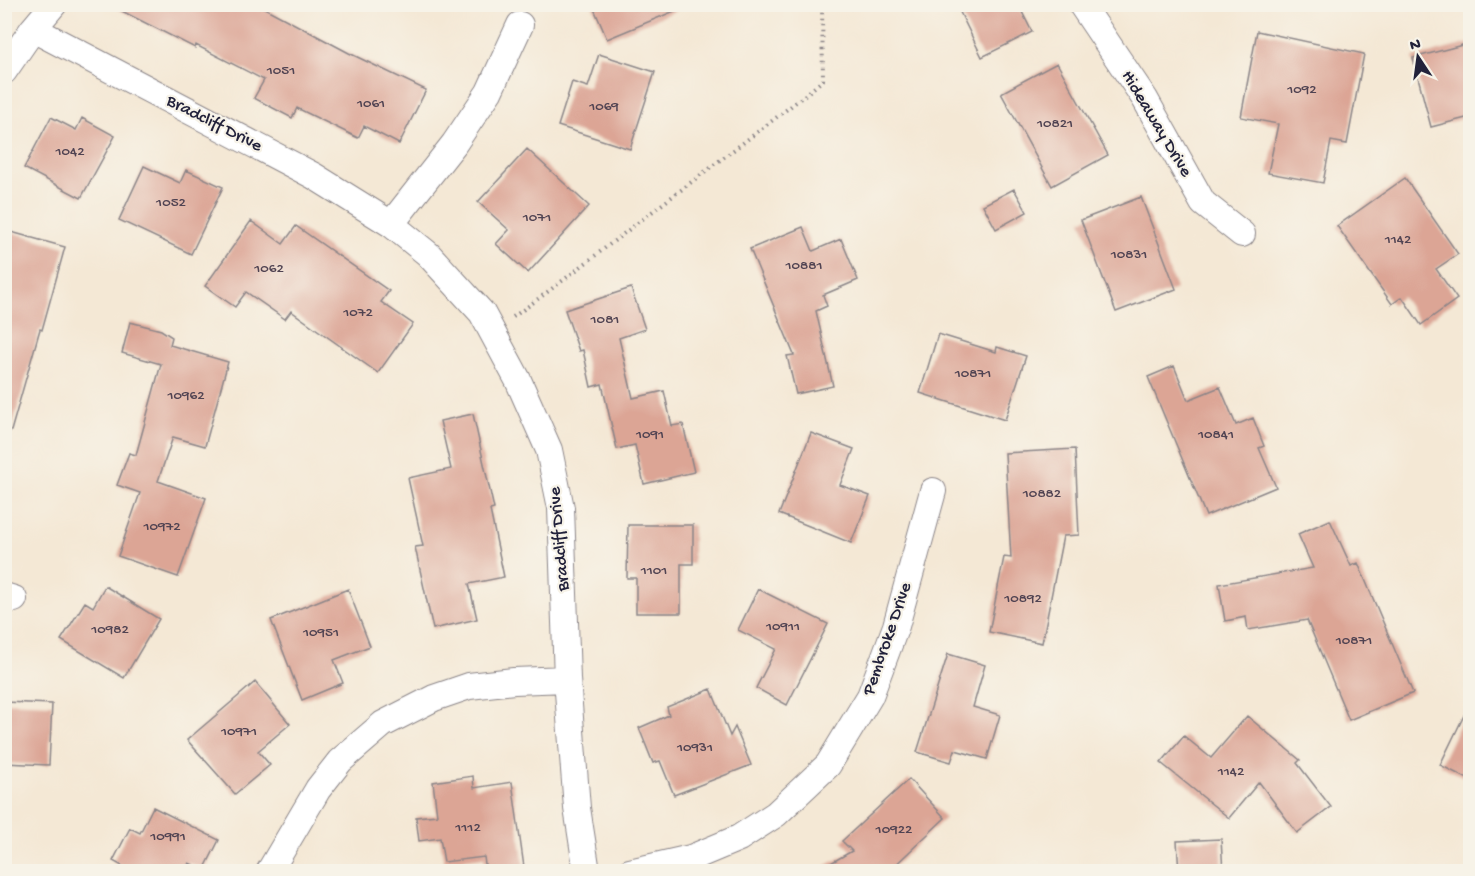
<svg xmlns="http://www.w3.org/2000/svg" width="1475" height="876" font-family="'Gochi Hand',sans-serif">
<style>
.building{fill:#dca595}
.lines{fill:none;stroke-linecap:round;stroke-linejoin:round}
.street-casing{stroke:#8b8588;stroke-width:28}
.path{stroke:#8b8588;stroke-width:4;stroke-dasharray:1.5 4.5;stroke-linecap:butt}
.street{stroke:#fff;stroke-width:26}
.labels{text-anchor:middle;dominant-baseline:central;stroke-width:4.5;stroke-linejoin:round;paint-order:stroke}
.number-label{font-size:15px;fill:#504352}
.street-label{font-size:18px;fill:#22223b;stroke:#f7f3e8}
</style>
<rect width="100%" height="100%" fill="#f7f3e8"/>
<filter id="ink" filterUnits="userSpaceOnUse"><feTurbulence type="fractalNoise" baseFrequency=".0167" numOctaves="2"/><feDisplacementMap in="SourceGraphic" scale="12" xChannelSelector="R" yChannelSelector="G"/><feConvolveMatrix kernelMatrix="1 2 1 2 8 2 1 2 1" color-interpolation-filters="sRGB"/></filter>
<filter id="wash" filterUnits="userSpaceOnUse"><feTurbulence type="fractalNoise" baseFrequency=".008" numOctaves="4" result="noise"/><feDisplacementMap in="SourceGraphic" scale="24" xChannelSelector="R" yChannelSelector="G"/><feGaussianBlur stdDeviation="1.35" result="paint"/><feColorMatrix in="noise" values="0 0 0 0 0 0 0 0 0 0 0 0 0 0 0 0 0 1.4 0 .05"/><feComposite in="paint" operator="in"/></filter>
<g filter="url(#wash)">
<rect width="100%" height="100%" fill="#f4e8d5"/>
<g id="blocks">
<!-- building -->
<path class="building" d="M 108,4 L 257,4 L 349,53 L 426,90 L 399,144 L 364,126 L 358,138 L 297,108 L 292,118 L 254,98 L 264,80 L 196,45 L 195,48 Z
M 592,4 L 689,4 L 689,5 L 607,39 Z
M 956,4 L 1018,4 L 1032,32 L 982,57 Z
M 1257,31 L 1364,54 L 1347,144 L 1331,141 L 1323,183 L 1268,173 L 1278,124 L 1241,117 Z
M 1470,43 L 1470,117 L 1431,127 L 1413,58 Z
M 599,54 L 655,72 L 630,149 L 558,126 L 572,82 L 588,87 Z
M 1057,63 L 1108,155 L 1052,186 L 1001,93 Z
M 51,117 L 76,130 L 82,118 L 115,136 L 81,198 L 24,168 Z
M 527,149 L 589,206 L 528,273 L 496,244 L 509,230 L 478,202 Z
M 144,166 L 180,183 L 186,170 L 223,187 L 191,254 L 119,220 Z
M 1405,178 L 1458,254 L 1436,269 L 1457,299 L 1421,325 L 1402,297 L 1392,304 L 1337,226 Z
M 1014,189 L 1027,212 L 996,229 L 983,205 Z
M 1141,197 L 1176,289 L 1116,312 L 1081,220 Z
M 251,221 L 283,244 L 296,226 L 389,291 L 381,302 L 413,324 L 378,373 L 291,311 L 285,319 L 246,292 L 235,307 L 205,286 Z
M 803,227 L 813,251 L 841,239 L 858,280 L 823,295 L 827,306 L 816,311 L 833,386 L 796,394 L 787,356 L 794,355 L 750,249 Z
M 4,230 L 65,247 L 42,330 L 40,329 L 11,431 L 4,431 Z
M 631,288 L 645,329 L 619,338 L 633,398 L 664,391 L 672,426 L 683,424 L 694,472 L 644,484 L 635,445 L 617,449 L 602,384 L 591,387 L 583,350 L 579,351 L 565,310 Z
M 130,322 L 161,330 L 172,337 L 170,345 L 228,362 L 205,446 L 173,437 L 158,481 L 206,498 L 178,577 L 118,556 L 140,493 L 117,485 L 129,453 L 136,455 L 161,364 L 122,353 Z
M 938,334 L 996,352 L 997,347 L 1026,356 L 1005,420 L 920,393 Z
M 1174,366 L 1188,400 L 1220,387 L 1236,425 L 1253,418 L 1264,446 L 1259,448 L 1276,487 L 1206,516 L 1148,377 Z
M 473,414 L 494,509 L 490,510 L 504,577 L 469,584 L 477,619 L 433,629 L 415,547 L 423,546 L 408,478 L 451,469 L 440,421 Z
M 811,433 L 854,449 L 840,485 L 870,496 L 851,543 L 779,514 Z
M 1075,449 L 1079,535 L 1063,536 L 1042,643 L 989,632 L 1004,557 L 1011,558 L 1005,453 Z
M 1330,520 L 1351,566 L 1358,563 L 1413,693 L 1349,720 L 1307,620 L 1248,630 L 1246,617 L 1225,621 L 1219,584 L 1313,568 L 1298,534 Z
M 628,525 L 693,525 L 693,564 L 681,564 L 681,613 L 636,613 L 636,578 L 627,578 Z
M 105,586 L 159,619 L 124,678 L 61,640 L 85,602 L 93,607 Z
M 348,589 L 370,646 L 334,660 L 343,683 L 302,700 L 271,620 Z
M 758,589 L 828,624 L 787,705 L 756,688 L 776,649 L 738,630 Z
M 948,654 L 985,665 L 973,707 L 1000,715 L 987,759 L 955,750 L 951,762 L 917,752 Z
M 255,682 L 290,724 L 258,751 L 270,765 L 235,794 L 187,740 Z
M 711,689 L 730,736 L 735,727 L 751,765 L 674,795 L 660,761 L 653,763 L 639,728 L 669,715 L 667,707 Z
M 4,702 L 52,704 L 49,765 L 4,763 Z
M 1470,703 L 1470,780 L 1440,765 Z
M 1247,716 L 1300,760 L 1297,763 L 1331,807 L 1297,833 L 1259,782 L 1229,818 L 1161,763 L 1184,736 L 1211,758 Z
M 473,776 L 474,788 L 512,782 L 524,867 L 486,872 L 484,857 L 444,862 L 440,838 L 419,841 L 416,817 L 437,815 L 433,782 Z
M 909,779 L 945,818 L 888,872 L 815,872 L 852,851 L 842,841 Z
M 153,807 L 219,840 L 204,870 L 189,863 L 184,872 L 133,872 L 113,861 L 130,828 L 140,833 Z
M 1221,839 L 1223,872 L 1179,872 L 1177,841 Z"/>
</g>
</g>
<g filter="url(#ink)">
<use href="#blocks" fill-opacity="0" stroke="#8b8588" stroke-width="1.5"/>
<g class="lines">
<defs>
<path id="street" d="M 1081,4 L 1145,99 L 1203,203 L 1242,234
M 33,29 L 314,176 L 391,224 L 428,254 L 482,313 L 518,380 L 549,450 L 561,508 L 567,679 L 577,808 L 587,872
M 4,71 L 33,29 L 54,4
M 391,224 L 454,144 L 489,92 L 520,25
M 4,596 L 14,599
M 269,872 L 318,789 L 340,761 L 383,724 L 434,698 L 469,686 L 514,681 L 567,679
M 630,872 L 691,858 L 739,838 L 776,814 L 828,765 L 870,696 L 896,626 L 933,491"/>
</defs>
<!-- street casing -->
<use href="#street" class="street-casing"/>
<!-- path -->
<path class="path" d="M 513,317 C 571,276 627,230 685,187 C 731,151 778,118 823,80 L 822,4"/>
<!-- street -->
<use href="#street" class="street"/>
</g>
</g>
<g class="labels">
<!-- number labels -->
<g class="number-label">
<text x="281" y="71">1051</text>
<text x="1302" y="90">1092</text>
<text x="371" y="104">1061</text>
<text x="604" y="107">1069</text>
<text x="1055" y="124">10821</text>
<text x="70" y="152">1042</text>
<text x="171" y="203">1052</text>
<text x="537" y="218">1071</text>
<text x="1398" y="240">1142</text>
<text x="1129" y="255">10831</text>
<text x="804" y="266">10881</text>
<text x="269" y="269">1062</text>
<text x="358" y="313">1072</text>
<text x="605" y="320">1081</text>
<text x="973" y="374">10871</text>
<text x="186" y="396">10962</text>
<text x="650" y="435">1091</text>
<text x="1216" y="435">10841</text>
<text x="1042" y="494">10882</text>
<text x="162" y="527">10972</text>
<text x="654" y="571">1101</text>
<text x="1023" y="599">10892</text>
<text x="783" y="627">10911</text>
<text x="110" y="630">10982</text>
<text x="321" y="633">10951</text>
<text x="1354" y="641">10871</text>
<text x="239" y="732">10971</text>
<text x="695" y="748">10931</text>
<text x="1231" y="772">1142</text>
<text x="468" y="828">1112</text>
<text x="894" y="830">10922</text>
<text x="168" y="837">10991</text>
</g>
<!-- street labels -->
<g class="street-label">
<text transform="translate(214 124) rotate(27)">Bradcliff Drive</text>
<text transform="translate(1156 124) rotate(59)">Hideaway Drive</text>
<text transform="translate(560 539) rotate(-95)">Bradcliff Drive</text>
<text transform="translate(888 639) rotate(-71)">Pembroke Drive</text>
</g>
</g>
<!-- margin -->
<rect width="1475" height="876" fill="none" stroke="#f7f3e8" stroke-width="24"/>
<!-- north arrow -->
<g transform="translate(1418 57) rotate(347)" stroke="#f7f3e8" stroke-width="4.5" paint-order="stroke">
<path d="M0-4.5L10 22L0 15L-10 22Z" fill="#22223b"/>
<text y="-9" font-size="16" font-weight="bold" text-anchor="middle" fill="#22223b">N</text>
</g>
</svg>
